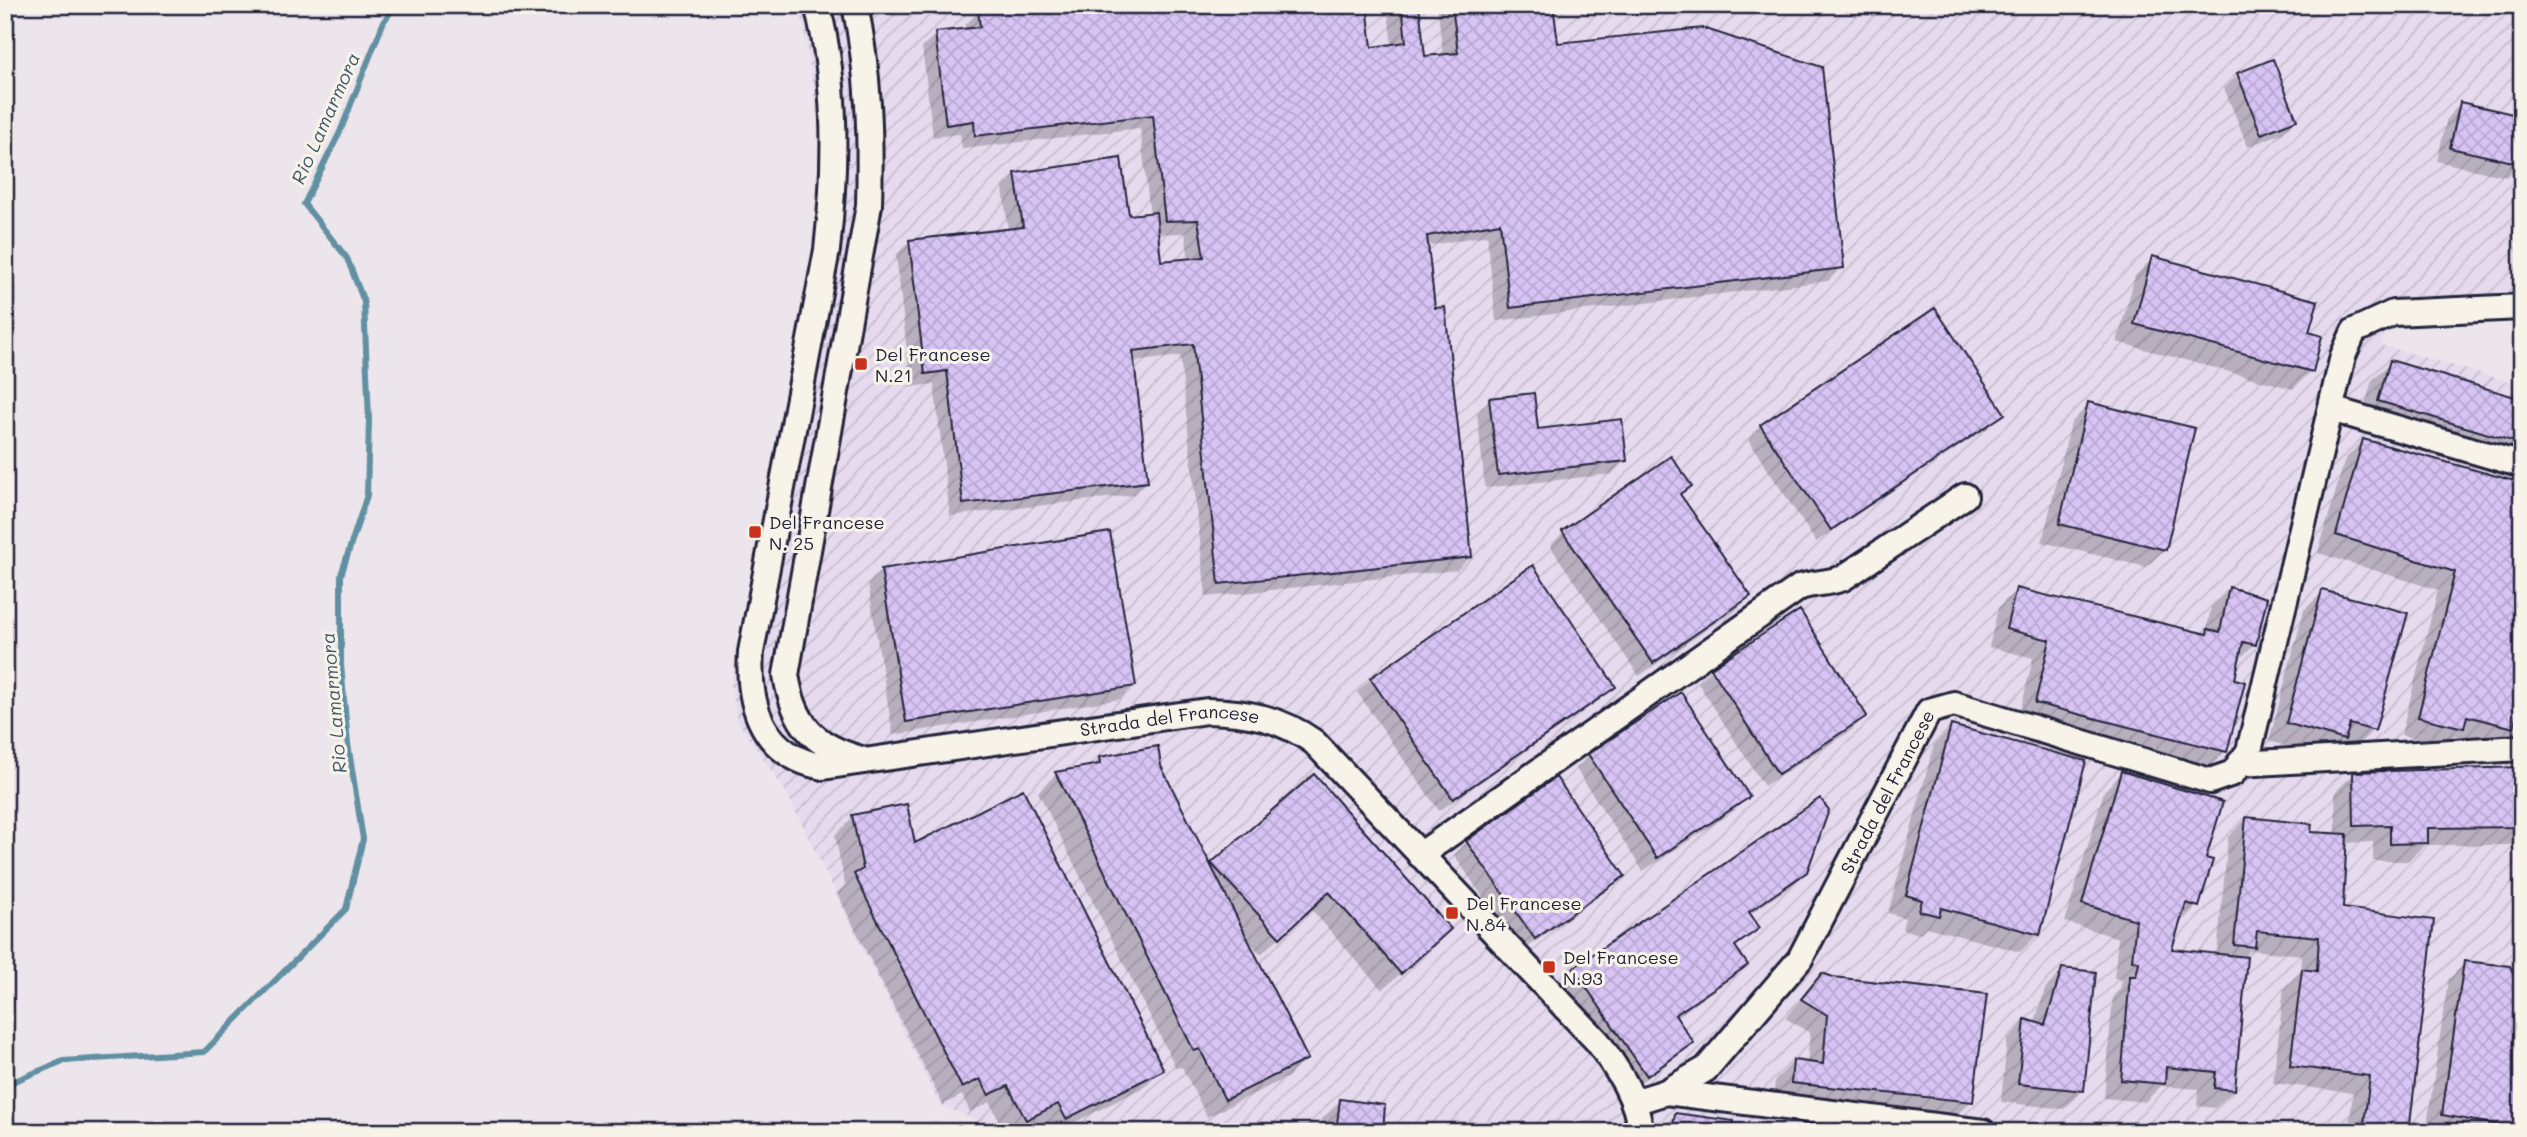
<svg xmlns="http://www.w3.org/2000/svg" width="2527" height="1137" font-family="Mali,sans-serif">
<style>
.industrial{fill:url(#industrial-furrows)}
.shadow{fill:#0003;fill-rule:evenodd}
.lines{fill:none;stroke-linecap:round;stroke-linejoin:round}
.stream{stroke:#6090a1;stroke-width:6}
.building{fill:url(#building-cross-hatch);stroke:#22223b;stroke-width:2}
.street-casing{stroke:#22223b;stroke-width:30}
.street{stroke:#f7f3e8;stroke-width:24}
.poi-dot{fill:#c8321e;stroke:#f7f3e8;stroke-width:2.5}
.labels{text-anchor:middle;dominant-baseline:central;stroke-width:6;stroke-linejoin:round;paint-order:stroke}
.poi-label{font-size:18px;fill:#22223b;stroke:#f7f3e8;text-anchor:start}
.street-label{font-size:18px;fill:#22223b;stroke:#f7f3e8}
.water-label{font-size:19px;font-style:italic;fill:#41596e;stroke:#f7f3e8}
</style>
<defs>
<pattern id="industrial-furrows" width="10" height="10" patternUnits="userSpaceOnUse" patternTransform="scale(1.75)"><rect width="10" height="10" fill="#e6dbee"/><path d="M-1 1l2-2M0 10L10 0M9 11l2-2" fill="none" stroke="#c5bccd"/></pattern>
<pattern id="building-cross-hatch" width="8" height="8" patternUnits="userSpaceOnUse" patternTransform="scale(1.75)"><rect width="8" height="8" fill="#d7c3f4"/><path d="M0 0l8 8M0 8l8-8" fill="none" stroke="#b8a7d2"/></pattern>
</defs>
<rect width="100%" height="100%" fill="#ede5ec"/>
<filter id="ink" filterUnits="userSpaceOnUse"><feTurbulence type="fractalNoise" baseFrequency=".0143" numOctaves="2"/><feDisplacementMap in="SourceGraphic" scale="14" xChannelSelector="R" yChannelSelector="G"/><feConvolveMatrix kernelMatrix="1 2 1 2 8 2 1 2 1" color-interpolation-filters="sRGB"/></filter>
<g filter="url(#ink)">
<!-- industrial -->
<path class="industrial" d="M 797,5 L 2522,5 L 2522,314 L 2390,322 L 2381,345 L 2522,385 L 2522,917 L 2516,933 L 2522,948 L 2522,1132 L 1003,1132 L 939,1104 L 786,792 L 737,721 L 731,685 L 814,246 L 824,162 L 803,22 Z"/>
<!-- shadow -->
<path class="shadow" d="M 1387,5 L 1418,5 L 1424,58 L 1443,56 L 1437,5 L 1551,5 L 1556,45 L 1842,267 L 1828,281 L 1496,321 L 1487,235 L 1427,246 L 1471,556 L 1457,570 L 1206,597 L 1180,356 L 1132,362 L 1147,481 L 1133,495 L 950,516 L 934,384 L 911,387 L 896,255 L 910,241 L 1008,230 L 1003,188 L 1016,174 L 1128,217 L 1150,215 L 1140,128 L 962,149 L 960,134 L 933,137 L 922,47 L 936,34 L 965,30 L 965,25 L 979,11 L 1370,49 L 1392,46 ZM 1185,233 L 1189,260 L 1160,263 L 1156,234 Z
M 2238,75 L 2295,120 L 2282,133 L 2248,147 L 2224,88 Z
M 2460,104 L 2520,163 L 2506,177 L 2437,161 L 2447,118 Z
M 2153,258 L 2307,334 L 2311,371 L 2293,389 L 2117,342 L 2135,276 Z
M 2391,362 L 2522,401 L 2522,467 L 2361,419 L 2372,380 Z
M 1490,399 L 1536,431 L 1625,460 L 1612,474 L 1485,488 L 1477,413 Z
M 2089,404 L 2165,549 L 2146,567 L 2042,542 L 2071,423 Z
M 2003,414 L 1989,427 L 1816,542 L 1748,440 L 1761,426 Z
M 2363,441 L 2522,485 L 2522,740 L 2503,736 L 2494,745 L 2454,735 L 2444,745 L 2401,735 L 2438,590 L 2318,553 L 2345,459 Z
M 1690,485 L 1679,496 L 1748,596 L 1735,610 L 1639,676 L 1550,546 L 1563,533 Z
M 882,570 L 1134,685 L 1120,699 L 893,735 L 868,584 Z
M 2230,589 L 2254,644 L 2237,662 L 2225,751 L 2207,770 L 2018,721 L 2033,658 L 1989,647 L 1998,608 L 2016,590 L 2206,634 L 2211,607 Z
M 2323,592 L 2373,730 L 2355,748 L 2339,744 L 2325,757 L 2269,741 L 2304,610 Z
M 1799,612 L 1865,716 L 1852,730 L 1764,786 L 1698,683 L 1712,670 Z
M 1371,679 L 1614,686 L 1600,700 L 1439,811 L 1357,692 Z
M 1952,727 L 2038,934 L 2020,952 L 1926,927 L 1919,934 L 1902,929 L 1905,918 L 1888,913 L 1934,745 Z
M 1590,756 L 1747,797 L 1734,811 L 1643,871 L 1576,769 Z
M 1100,758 L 1159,766 L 1210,866 L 1314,777 L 1431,947 L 1382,990 L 1311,909 L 1261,954 L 1247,939 L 1306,1059 L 1288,1077 L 1207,1117 L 1182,1067 L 1176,1068 L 1038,792 L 1056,774 L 1090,768 Z
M 2522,769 L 2522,845 L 2424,845 L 2408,861 L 2373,861 L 2373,842 L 2345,843 L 2341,910 L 2407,1132 L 2348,1132 L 2353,1093 L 2273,1083 L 2284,988 L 2301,972 L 2302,955 L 2250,950 L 2242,958 L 2234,1090 L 2215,1108 L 2197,1106 L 2198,1089 L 2161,1086 L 2145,1102 L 2104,1098 L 2113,996 L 2120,989 L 2122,980 L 2114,978 L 2118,938 L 2065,922 L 2104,791 L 2122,773 L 2204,859 L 2197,906 L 2179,924 L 2170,951 L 2217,955 L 2228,837 L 2246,819 L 2309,834 L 2336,835 L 2335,792 L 2354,774 Z
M 1820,800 L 1806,871 L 1791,886 L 1749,915 L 1758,928 L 1734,948 L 1746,965 L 1732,978 L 1675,1018 L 1692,1043 L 1678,1056 L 1632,1088 L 1560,983 L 1574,970 Z
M 853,817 L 914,845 L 1162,1069 L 1144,1087 L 1056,1132 L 1046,1132 L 1040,1121 L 1018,1132 L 1004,1132 L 990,1102 L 970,1112 L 962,1095 L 943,1105 L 837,893 L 845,885 L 835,835 Z
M 1467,842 L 1623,876 L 1609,889 L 1521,952 L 1454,855 Z
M 2465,963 L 2512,1046 L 2522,1132 L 2426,1132 L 2448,980 Z
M 2063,970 L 2082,1091 L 2064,1109 L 2001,1102 L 2007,1040 L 2025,1021 L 2034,1024 L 2045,989 Z
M 1823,975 L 1971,1101 L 1953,1119 L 1773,1101 L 1775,1080 L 1793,1062 L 1807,1064 L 1810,1033 L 1785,1018 Z
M 1340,1101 L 1381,1132 L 1266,1132 L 1275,1123 L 1321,1126 L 1322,1119 Z
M 1675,1115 L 1804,1132 L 1659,1132 Z"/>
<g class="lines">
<!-- stream -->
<path class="stream" d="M 5,1085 L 63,1061 L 204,1052 L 346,909 L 363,839 L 348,744 L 341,665 L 341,575 L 367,495 L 369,420 L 364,302 L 347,258 L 304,204 L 340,132 L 384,21 L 396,5"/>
</g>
<!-- building -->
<path class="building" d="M 1016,5 L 1367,5 L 1372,47 L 1406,42 L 1402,5 L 1419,5 L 1425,56 L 1458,53 L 1452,5 L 1553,5 L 1558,43 L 1703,28 L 1822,67 L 1844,268 L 1510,308 L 1500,223 L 1427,236 L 1435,308 L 1445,307 L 1472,557 L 1219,584 L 1193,344 L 1133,351 L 1148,482 L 963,504 L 947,371 L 925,374 L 909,240 L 1023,227 L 1015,173 L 1121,158 L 1129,215 L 1156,212 L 1161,261 L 1204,257 L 1198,220 L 1165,221 L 1153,115 L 975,136 L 974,121 L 946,125 L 935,32 L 980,27 L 978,10 Z
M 2273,59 L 2297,120 L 2261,134 L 2237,73 Z
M 2460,102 L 2522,116 L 2522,164 L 2450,148 Z
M 2152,256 L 2318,301 L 2309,332 L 2322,336 L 2313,372 L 2134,324 Z
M 1935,308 L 2005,414 L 1831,530 L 1760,425 Z
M 2390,360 L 2522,399 L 2522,444 L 2378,401 Z
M 1534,393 L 1538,429 L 1622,419 L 1627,461 L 1498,475 L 1489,398 Z
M 2088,402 L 2195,428 L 2166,550 L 2059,524 Z
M 2363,439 L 2522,483 L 2522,718 L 2516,717 L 2514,728 L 2467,716 L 2464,728 L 2418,717 L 2455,572 L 2336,535 Z
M 1671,456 L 1692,486 L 1680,494 L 1751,596 L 1653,663 L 1562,531 Z
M 1110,532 L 1136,686 L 906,722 L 881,569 Z
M 1533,565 L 1616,687 L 1453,799 L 1370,678 Z
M 2229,587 L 2267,598 L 2256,645 L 2243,642 L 2235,679 L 2245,682 L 2227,752 L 2035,703 L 2050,640 L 2006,629 L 2016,588 L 2207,634 L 2208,629 L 2220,632 Z
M 2322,590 L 2408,613 L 2375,731 L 2350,724 L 2345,740 L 2286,723 Z
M 1800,610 L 1867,716 L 1778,774 L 1711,668 Z
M 1681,692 L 1750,797 L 1657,858 L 1588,754 Z
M 1951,725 L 2086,761 L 2040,935 L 1941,908 L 1939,916 L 1919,911 L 1922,900 L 1906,895 Z
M 1158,746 L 1161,766 L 1308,1059 L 1225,1100 L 1200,1049 L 1194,1051 L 1055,772 L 1100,764 L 1099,757 Z
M 2522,767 L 2522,827 L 2428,828 L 2428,843 L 2390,844 L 2390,825 L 2354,826 L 2353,772 Z
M 2121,771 L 2223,802 L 2206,858 L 2213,860 L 2199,907 L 2186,903 L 2172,949 L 2247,957 L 2235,1090 L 2214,1088 L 2216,1072 L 2166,1067 L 2165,1084 L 2121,1080 L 2130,976 L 2136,976 L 2139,962 L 2132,960 L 2136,920 L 2082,904 Z
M 1314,774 L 1451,929 L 1401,974 L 1329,892 L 1280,938 L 1211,863 Z
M 1556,777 L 1625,876 L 1535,939 L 1466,841 Z
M 1023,789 L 1164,1070 L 1066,1119 L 1058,1104 L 1026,1120 L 1008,1086 L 989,1095 L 980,1079 L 962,1088 L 854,874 L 863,869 L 852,815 L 907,804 L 915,843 Z
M 1820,798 L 1829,810 L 1807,872 L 1749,912 L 1760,928 L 1735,946 L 1748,965 L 1675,1015 L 1694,1043 L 1647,1076 L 1573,968 Z
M 2246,817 L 2312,824 L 2311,832 L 2347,834 L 2343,908 L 2434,920 L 2409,1132 L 2363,1132 L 2370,1076 L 2290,1066 L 2302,969 L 2317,971 L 2319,937 L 2257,931 L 2255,947 L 2234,945 Z
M 2464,961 L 2510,966 L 2520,988 L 2513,1045 L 2522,1046 L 2522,1132 L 2503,1132 L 2504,1126 L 2442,1115 Z
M 2062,968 L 2096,972 L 2084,1091 L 2018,1084 L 2025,1019 L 2045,1025 Z
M 1822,973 L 1833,977 L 1987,994 L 1973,1102 L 1791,1083 L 1793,1060 L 1823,1064 L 1827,1015 L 1801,999 Z
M 1340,1099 L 1385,1105 L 1383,1132 L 1336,1132 Z
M 1675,1113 L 1734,1121 L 1733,1132 L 1672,1132 Z"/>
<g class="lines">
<defs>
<g id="street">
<path id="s1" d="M 817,5 C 838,85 836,168 827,250 L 751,652 C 747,707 764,756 823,767 L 1207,711 C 1248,712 1280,718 1314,742 L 1598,1042 C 1617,1069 1638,1098 1640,1132"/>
<path d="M 855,5 C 869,72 871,137 869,205 L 786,675 C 794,724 813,746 861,759"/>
<path d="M 2331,409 L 2522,465"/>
<path d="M 2239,764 L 2522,748"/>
<path d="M 1420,855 L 1800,587 C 1815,582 1828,584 1843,578 L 1965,496"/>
<path d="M 1666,1092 L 1983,1132"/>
<path id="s2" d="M 1634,1102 L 1666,1092 L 1706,1069 L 1800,959 L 1929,711 L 1954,704 L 2210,781 L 2233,773 L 2249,751 L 2343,356 L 2354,331 L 2393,313 L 2522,307"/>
</g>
</defs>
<!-- street casing -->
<use href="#street" class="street-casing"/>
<!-- street -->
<use href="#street" class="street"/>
</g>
</g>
<!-- markers -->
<g class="poi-dot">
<rect x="854" y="357" width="14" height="14" rx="3.5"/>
<rect x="748" y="525" width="14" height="14" rx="3.5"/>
<rect x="1445" y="906" width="14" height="14" rx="3.5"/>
<rect x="1542" y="960" width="14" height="14" rx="3.5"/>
</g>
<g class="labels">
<!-- poi labels -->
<g class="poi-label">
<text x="875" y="354">Del Francese<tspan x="875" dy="21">N.21</tspan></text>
<text x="769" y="522">Del Francese<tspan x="769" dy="21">N. 25</tspan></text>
<text x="1466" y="903">Del Francese<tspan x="1466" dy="21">N.84</tspan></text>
<text x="1563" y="957">Del Francese<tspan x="1563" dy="21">N.93</tspan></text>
</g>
<!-- street labels -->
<g class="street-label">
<text stroke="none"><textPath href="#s1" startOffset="1157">Strada del Francese</textPath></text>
<text stroke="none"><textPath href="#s2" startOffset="413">Strada del Francese</textPath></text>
</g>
<!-- water labels -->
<g class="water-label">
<text transform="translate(325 118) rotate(-66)">Rio Lamarmora</text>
<text transform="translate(333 703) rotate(-95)">Rio Lamarmora</text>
</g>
</g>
<!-- margin -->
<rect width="2527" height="1137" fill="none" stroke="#f7f3e8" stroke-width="28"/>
<rect x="14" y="14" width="2499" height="1109" fill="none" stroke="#22223b" stroke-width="2.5" filter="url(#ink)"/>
</svg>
